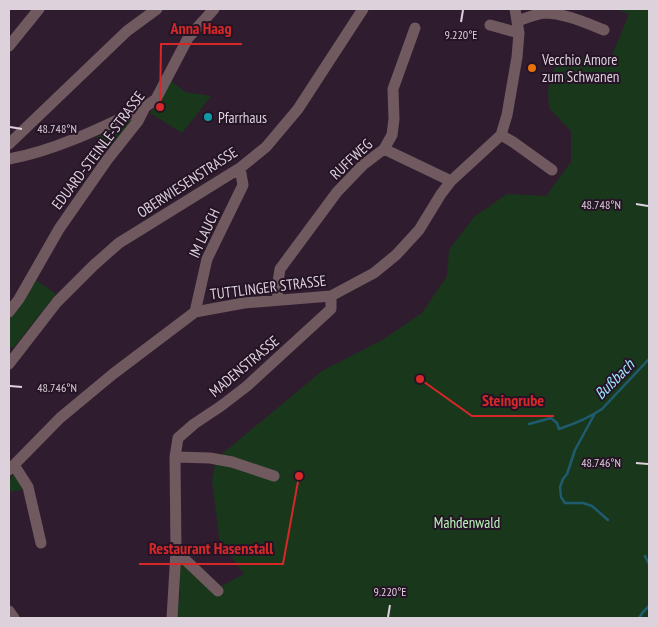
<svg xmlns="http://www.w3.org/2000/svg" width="658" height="627" font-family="'PT Sans Narrow',sans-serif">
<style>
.green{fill:#19381b}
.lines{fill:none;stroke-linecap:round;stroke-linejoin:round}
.stream{stroke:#1f5b6e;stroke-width:2.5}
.minor{stroke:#705a5f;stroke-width:11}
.ticks{fill:none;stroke:#ddd1dc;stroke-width:2}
.food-dot{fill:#e8710a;stroke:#251425;stroke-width:2}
.culture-dot{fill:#0f9aa8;stroke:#251425;stroke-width:2}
.labels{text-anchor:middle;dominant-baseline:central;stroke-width:4;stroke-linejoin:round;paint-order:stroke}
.poi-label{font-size:15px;fill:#ddd1dc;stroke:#251425;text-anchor:start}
.street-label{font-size:15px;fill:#ddd1dc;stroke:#251425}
.park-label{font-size:15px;fill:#b9f4ba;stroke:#251425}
.water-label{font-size:16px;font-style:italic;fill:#9ce2fb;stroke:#251425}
.ticks-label{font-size:12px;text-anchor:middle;fill:#ddd1dc;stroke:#251425;stroke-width:4;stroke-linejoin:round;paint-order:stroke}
.leader{fill:none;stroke:#d62828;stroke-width:2}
.callout-dot{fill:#d62828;stroke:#251425;stroke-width:2}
.callout-label{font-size:16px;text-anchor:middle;font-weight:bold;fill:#d62828;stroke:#251425;stroke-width:4;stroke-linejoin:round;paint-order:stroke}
</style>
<rect width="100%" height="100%" fill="#2f1d2f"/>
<!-- green -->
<path class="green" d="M 616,9 L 649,9 L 649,618 L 175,618 L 180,596 L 180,562 L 212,591 L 244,574 L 220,542 L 212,481 L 216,459 L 322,371 L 384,339 L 422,313 L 447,276 L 449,250 L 474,217 L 507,194 L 546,196 L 571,162 L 571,131 L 549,108 L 548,89 L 558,57 L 611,58 L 629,14 Z
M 170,80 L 185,92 L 211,96 L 182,133 L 150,113 Z
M 136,117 L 110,151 L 96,137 Z
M 36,280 L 56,294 L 14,347 L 9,348 L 9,320 L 25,299 Z
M 16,472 L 26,489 L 9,492 L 9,479 Z"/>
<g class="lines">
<!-- stream -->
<path class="stream" d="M 594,415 L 575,450 L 567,474 L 563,479 L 560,487 L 561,497 L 565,503 L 583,503 L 592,506 L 608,520
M 529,424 L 551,418 L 557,423 L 559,429 C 574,424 589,418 602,409 L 649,359
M 645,556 L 649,564
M 639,618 L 643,612 L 649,606"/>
<!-- minor -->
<path class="minor" d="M 518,21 C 526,18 535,14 544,13 C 564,13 586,23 604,30
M 490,25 L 519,33
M 9,46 L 39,9
M 501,135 L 513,142 L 552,170
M 9,144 L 127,31 L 157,9
M 384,149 L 451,181
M 9,159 C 55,151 103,127 145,107
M 278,299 L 277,288 L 280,269 L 337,192 L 363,165 L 384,149 L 392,135 L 394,119 L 393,89 L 415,28
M 9,312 L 19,299 L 59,229 L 107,160 L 138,121 L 145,107 L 156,99 L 188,38 L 214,9
M 195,312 L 207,259 L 243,185 L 240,168
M 9,364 L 57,302 L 94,265 L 119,243 L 240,168 L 266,147 L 298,109 L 363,9
M 175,457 L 210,458 L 232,462 L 274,476
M 14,465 L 28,487 L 41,543
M 9,470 L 60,418 L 113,374 L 195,312 L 244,303 L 331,296 L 374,273 L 396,255 L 419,230 L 441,194 L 451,181 L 501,135 L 507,115 L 517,57 L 519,33 L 515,9
M 218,591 L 176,551 L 175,457 L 178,438 L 194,424 L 221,406 L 247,386 L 331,309 L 331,296
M 9,611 L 14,618
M 172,618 L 176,551"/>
</g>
<!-- ticks -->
<path class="ticks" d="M 461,22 L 463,10M 10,127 L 22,129M 636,204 L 648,206M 10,386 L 22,387M 636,463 L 648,464M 388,617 L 390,605"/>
<!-- markers -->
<circle class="food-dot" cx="532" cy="68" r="5"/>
<circle class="culture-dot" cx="208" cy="117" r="5"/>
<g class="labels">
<!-- poi labels -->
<g class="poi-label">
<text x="542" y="59">Vecchio Amore<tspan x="542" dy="17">zum Schwanen</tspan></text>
<text x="218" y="117">Pfarrhaus</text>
</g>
<!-- street labels -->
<g class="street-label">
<text transform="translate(98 150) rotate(-53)">EDUARD-STEINLE-STRASSE</text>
<text transform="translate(351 159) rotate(-43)">RUFFWEG</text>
<text transform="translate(187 182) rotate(-33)">OBERWIESENSTRASSE</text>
<text transform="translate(204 233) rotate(-65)">IM LAUCH</text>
<text transform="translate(268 287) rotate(-7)">TUTTLINGER STRASSE</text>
<text transform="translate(244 366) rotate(-40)">MADENSTRASSE</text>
</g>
<!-- park labels -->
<g class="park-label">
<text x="467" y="522">Mahdenwald</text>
</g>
<!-- water labels -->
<g class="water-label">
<text transform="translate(614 379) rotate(-45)">Bußbach</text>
</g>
</g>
<g class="ticks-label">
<text x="461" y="39">9.220°E</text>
<text x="57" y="133">48.748°N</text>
<text x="601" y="209">48.748°N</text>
<text x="57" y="392">48.746°N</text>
<text x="601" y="467">48.746°N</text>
<text x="390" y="596">9.220°E</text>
</g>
<!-- callouts -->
<path class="leader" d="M160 107L161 44H242M420 379L472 416H554M299 476L283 564H139"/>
<g class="callout-dot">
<circle cx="160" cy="107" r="5"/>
<circle cx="420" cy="379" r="5"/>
<circle cx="299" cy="476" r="5"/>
</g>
<g class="callout-label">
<text x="201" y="34">Anna Haag</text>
<text x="513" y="406">Steingrube</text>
<text x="211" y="554">Restaurant Hasenstall</text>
</g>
<!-- border -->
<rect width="658" height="627" fill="none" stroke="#ddd1dc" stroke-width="20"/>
</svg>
